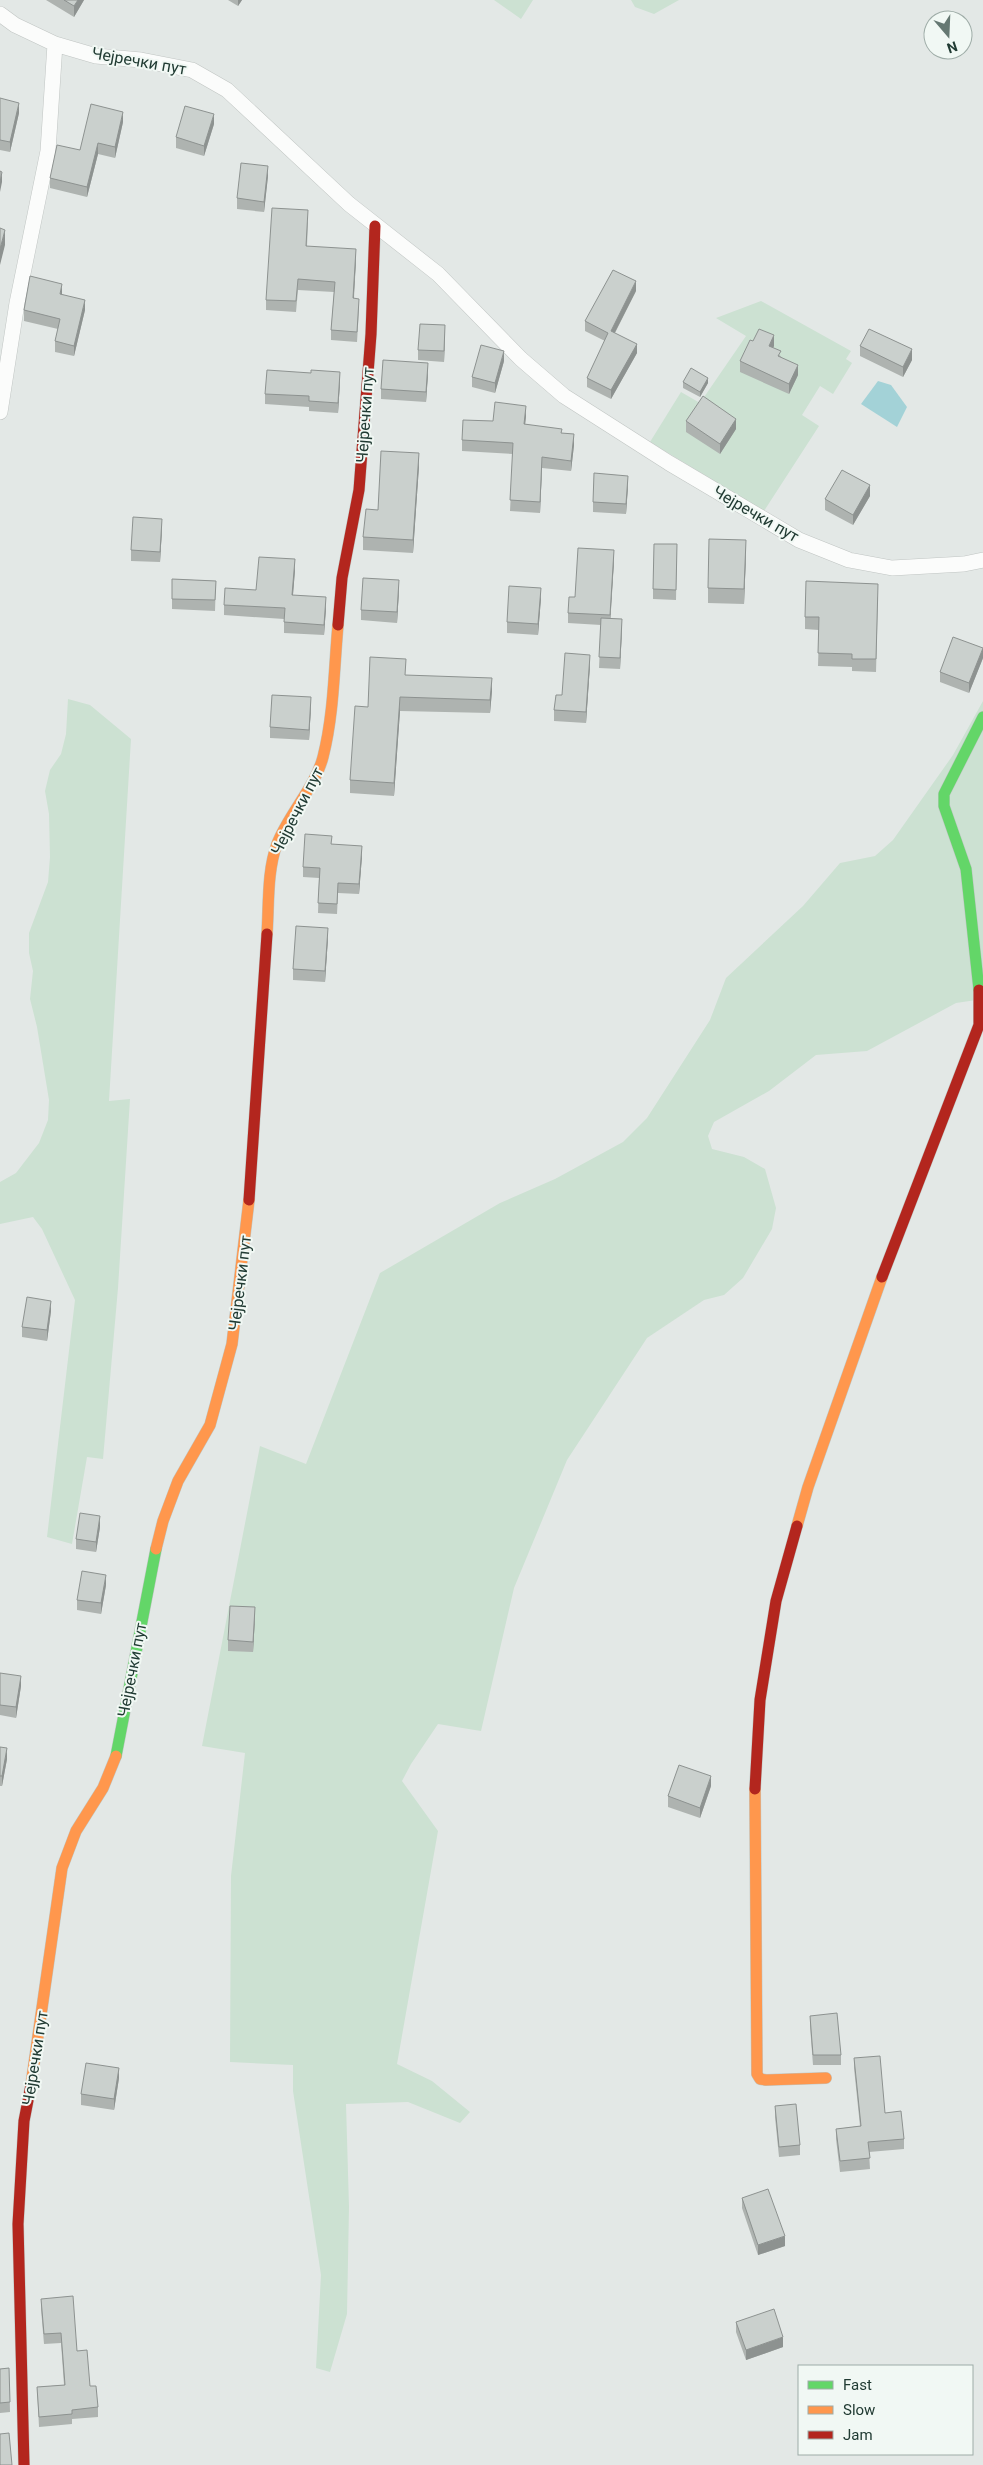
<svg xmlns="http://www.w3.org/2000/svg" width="983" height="2465" font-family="Roboto,sans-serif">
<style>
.green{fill:#cce1d2}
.water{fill:#a3d2d7}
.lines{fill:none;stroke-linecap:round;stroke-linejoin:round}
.street-casing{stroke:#c0c5c3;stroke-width:16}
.fast-casing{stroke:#bfc6c3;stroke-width:12}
.slow-casing{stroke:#bfc6c3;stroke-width:12}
.jam-casing{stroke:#bfc6c3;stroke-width:12}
.street{stroke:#fbfcfb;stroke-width:15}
.fast{stroke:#63d668;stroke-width:11}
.slow{stroke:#ff974d;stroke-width:11}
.jam{stroke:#b3261e;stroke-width:11}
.wall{fill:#aeb3b0}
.shaded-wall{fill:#8d9290}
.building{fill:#cad0cd;stroke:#8d9290}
.labels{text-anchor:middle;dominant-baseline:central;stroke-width:4;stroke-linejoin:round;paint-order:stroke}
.street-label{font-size:16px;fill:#213b33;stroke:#f1f8f4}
</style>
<rect width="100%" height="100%" fill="#e3e8e6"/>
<!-- green -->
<path class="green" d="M 494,0 L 533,0 L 521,19 Z
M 631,0 L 679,0 L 654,14 L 635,7 Z
M 761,301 L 851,351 L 846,359 L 852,363 L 833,394 L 820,386 L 802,415 L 819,426 L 764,511 L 650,442 L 681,392 L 700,403 L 746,336 L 716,318 Z
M 68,699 L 90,705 L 131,739 L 109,1101 L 130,1099 L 118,1288 L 103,1459 L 87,1457 L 72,1544 L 47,1537 L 75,1300 L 42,1229 L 33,1217 L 0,1224 L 0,1182 L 16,1173 L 39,1143 L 48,1120 L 49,1100 L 37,1027 L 30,999 L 33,971 L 29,953 L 29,933 L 48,882 L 50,857 L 49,814 L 45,791 L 50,770 L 61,754 L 66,734 Z
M 983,701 L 983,999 L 956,1003 L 867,1051 L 816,1055 L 769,1091 L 714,1122 L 708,1136 L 712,1149 L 744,1157 L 765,1169 L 776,1208 L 772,1229 L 743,1278 L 724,1295 L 704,1300 L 647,1338 L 567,1460 L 514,1588 L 481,1731 L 438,1724 L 411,1764 L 402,1781 L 438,1831 L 397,2064 L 432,2081 L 470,2112 L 460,2123 L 408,2102 L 346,2104 L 349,2207 L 347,2314 L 330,2372 L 316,2368 L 321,2275 L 293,2091 L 293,2065 L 230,2062 L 231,1876 L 245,1753 L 202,1746 L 260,1446 L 306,1464 L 380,1273 L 500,1203 L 555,1179 L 623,1142 L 647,1118 L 710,1020 L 726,978 L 803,906 L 840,863 L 875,856 L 893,840 L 953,755 Z"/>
<!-- water -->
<path class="water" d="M 878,381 L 891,385 L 907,407 L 897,427 L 861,404 Z"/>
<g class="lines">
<defs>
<path id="street" d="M 0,14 L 15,25 L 55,44 L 96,56 L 141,60 L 192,70 L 227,90 L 349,204 L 438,274 L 521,359 L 564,396 L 669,463 L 799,540 L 849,560 L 892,568 L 964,564 L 983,560
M 0,412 L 17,303 L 48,151 L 55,44"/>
<path id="fast" d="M 979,990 L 966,869 L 944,806 L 944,794 L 983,717
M 116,1756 L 156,1549"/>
<path id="slow" d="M 267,934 C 269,904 267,871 277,844 C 289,813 315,788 323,757 C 334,714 334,668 338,625
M 797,1526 L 808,1487 L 882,1277
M 156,1549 L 163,1521 L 178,1481 L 210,1425 L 232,1344 L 249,1200
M 755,1789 L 757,2074 L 760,2079 L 766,2080 L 826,2078
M 31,2085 L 62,1868 L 76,1831 L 103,1788 L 116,1756"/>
<path id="jam" d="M 338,625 L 342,578 L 359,490 L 371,334 L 375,226
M 249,1200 L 267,934
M 882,1277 L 979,1025 L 979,990
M 755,1789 L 760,1700 L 776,1601 L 797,1526
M 24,2465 L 18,2224 L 24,2121 L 31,2085"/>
</defs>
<!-- street casing -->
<use href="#street" class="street-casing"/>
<!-- fast casing -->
<use href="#fast" class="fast-casing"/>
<!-- slow casing -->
<use href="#slow" class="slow-casing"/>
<!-- jam casing -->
<use href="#jam" class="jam-casing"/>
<!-- street -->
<use href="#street" class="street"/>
<!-- fast -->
<use href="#fast" class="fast"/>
<!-- slow -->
<use href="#slow" class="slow"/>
<!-- jam -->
<use href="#jam" class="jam"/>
</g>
<!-- wall -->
<path class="wall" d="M 46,0 L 84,0 L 74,17 Z
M 228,0 L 242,0 L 238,6 Z
M 0,98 L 19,113 L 10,152 L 0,150 Z
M 123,122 L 115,158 L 98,154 L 87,197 L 50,188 L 50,178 L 80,150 Z
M 214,124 L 204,156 L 176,148 L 176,137 Z
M 268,176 L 264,212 L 237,209 L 237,198 Z
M 308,221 L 307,246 L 356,260 L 354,298 L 359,309 L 357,342 L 331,340 L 331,330 L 334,292 L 298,290 L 296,312 L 266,310 L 266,300 Z
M 636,291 L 615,333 L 637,353 L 611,399 L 587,387 L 587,378 L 605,341 L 585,331 L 585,321 Z
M 62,295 L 85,310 L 74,356 L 55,352 L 55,341 L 58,329 L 24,321 L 24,310 Z
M 445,336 L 444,362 L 418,360 L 418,350 Z
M 753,341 L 774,346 L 773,348 L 798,375 L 789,394 L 740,372 L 740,361 Z
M 860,346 L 912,360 L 903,377 L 860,356 Z
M 504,361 L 495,393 L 472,387 L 472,377 Z
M 428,374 L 426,402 L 381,399 L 381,389 Z
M 340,382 L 338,413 L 309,411 L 309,407 L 265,404 L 265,394 Z
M 683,382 L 708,383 L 700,397 L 683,388 Z
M 526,416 L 525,424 L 562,433 L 574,445 L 571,471 L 542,468 L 540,513 L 510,511 L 513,454 L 462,451 L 462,440 L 493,421 Z
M 686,421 L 736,429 L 720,454 L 686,432 Z
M 419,466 L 413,553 L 363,550 L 363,537 L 378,510 Z
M 628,486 L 626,514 L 593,512 L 593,502 Z
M 870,496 L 853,525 L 825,510 L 825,499 Z
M 162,529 L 160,562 L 131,561 L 131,550 Z
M 677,544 L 676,600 L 653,599 L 653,589 Z
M 746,555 L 744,604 L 708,603 L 708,588 Z
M 614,561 L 610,618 L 622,629 L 620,669 L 599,668 L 601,625 L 568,623 L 568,613 L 575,597 Z
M 295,570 L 293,595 L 326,608 L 324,635 L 284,633 L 284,619 L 224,615 L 224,605 L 256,590 Z
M 172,579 L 216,581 L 215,611 L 172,609 Z
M 399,590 L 397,623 L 361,620 L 361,610 Z
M 878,597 L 876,672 L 852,671 L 852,667 L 818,666 L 819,630 L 805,629 L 805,617 Z
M 541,598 L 538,635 L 507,633 L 507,622 Z
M 983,658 L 969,693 L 940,682 L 940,672 Z
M 590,665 L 586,723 L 554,721 L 554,710 L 562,695 Z
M 406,675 L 492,691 L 490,713 L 400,711 L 394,796 L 350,793 L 350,780 L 368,707 Z
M 311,707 L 309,740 L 270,738 L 270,727 Z
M 332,844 L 362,856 L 359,894 L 338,893 L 337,914 L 318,913 L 319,878 L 303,877 L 303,867 Z
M 328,938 L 325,982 L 293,980 L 293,969 Z
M 51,1311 L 47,1341 L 22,1337 L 22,1327 Z
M 100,1527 L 96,1552 L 76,1549 L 76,1539 Z
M 106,1585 L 101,1614 L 77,1610 L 77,1600 Z
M 255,1617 L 253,1652 L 228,1651 L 228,1640 Z
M 0,1673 L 21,1686 L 16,1718 L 0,1715 Z
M 0,1747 L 7,1759 L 2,1786 L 0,1786 Z
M 711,1786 L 700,1818 L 668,1807 L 668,1796 Z
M 810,2016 L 841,2055 L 841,2065 L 813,2065 L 810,2026 Z
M 854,2058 L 885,2113 L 904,2139 L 904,2149 L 869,2152 L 870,2169 L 840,2172 L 836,2139 L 836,2129 L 860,2126 L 854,2068 Z
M 119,2078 L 114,2110 L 81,2105 L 81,2094 Z
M 775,2106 L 800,2145 L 800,2155 L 779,2157 L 775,2117 Z
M 742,2198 L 785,2246 L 758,2255 L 742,2208 Z
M 41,2299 L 77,2351 L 98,2407 L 98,2417 L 72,2419 L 72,2424 L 39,2427 L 37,2387 L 64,2385 L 61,2343 L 44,2344 L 41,2309 Z
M 736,2322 L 783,2347 L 746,2360 L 736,2332 Z
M 9,2368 L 10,2412 L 0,2413 L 0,2369 Z"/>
<!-- shaded-wall -->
<path class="shaded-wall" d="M 78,0 L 84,0 L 74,17 L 74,6 Z
M 238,0 L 242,0 L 238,6 Z
M 19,103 L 19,113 L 10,152 L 10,142 Z
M 123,112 L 123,122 L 115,158 L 115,147 Z
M 214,114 L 214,124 L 204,156 L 204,146 Z
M 98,143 L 98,154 L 87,197 L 87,187 Z
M 268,166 L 268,176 L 264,212 L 264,202 Z
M 2,172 L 2,182 L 0,192 L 0,182 Z
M 5,230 L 5,245 L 0,265 L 0,249 Z
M 356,249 L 356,260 L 353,309 L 353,298 Z
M 636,281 L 636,291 L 611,340 L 611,331 Z
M 62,284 L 62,294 L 60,304 L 60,294 Z
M 85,300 L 85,310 L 74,356 L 74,346 Z
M 445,325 L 445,336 L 444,362 L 444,351 Z
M 774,335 L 774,346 L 769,356 L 769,346 Z
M 637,344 L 637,353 L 611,399 L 611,390 Z
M 912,349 L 912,360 L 903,377 L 903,367 Z
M 504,351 L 504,361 L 495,393 L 495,383 Z
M 428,363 L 428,374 L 426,402 L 426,392 Z
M 798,365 L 798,375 L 789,394 L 789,384 Z
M 340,372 L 340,382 L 338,413 L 338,403 Z
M 708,378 L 708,383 L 700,397 L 700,392 Z
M 526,406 L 526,416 L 524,435 L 524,424 Z
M 736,419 L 736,429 L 720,454 L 720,444 Z
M 574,434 L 574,445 L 571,471 L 571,461 Z
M 419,453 L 419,466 L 413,553 L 413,540 Z
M 542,457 L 542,468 L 540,513 L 540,502 Z
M 628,476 L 628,486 L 626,514 L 626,504 Z
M 870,485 L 870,496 L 853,525 L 853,515 Z
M 162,519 L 162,529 L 160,562 L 160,552 Z
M 746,540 L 746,555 L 744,604 L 744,589 Z
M 614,550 L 614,561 L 610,626 L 610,615 Z
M 295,559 L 295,570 L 292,606 L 292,595 Z
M 399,580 L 399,590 L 397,623 L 397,612 Z
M 541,588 L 541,598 L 538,635 L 538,624 Z
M 326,597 L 326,608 L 324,635 L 324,625 Z
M 622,619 L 622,629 L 620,669 L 620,658 Z
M 983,648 L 983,658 L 969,693 L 969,683 Z
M 590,655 L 590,665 L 586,723 L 586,712 Z
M 492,678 L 492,691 L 490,713 L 490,700 Z
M 311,697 L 311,707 L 309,740 L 309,730 Z
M 400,697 L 400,711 L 394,796 L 394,783 Z
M 362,846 L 362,856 L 359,894 L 359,884 Z
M 328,928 L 328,938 L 325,982 L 325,971 Z
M 51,1301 L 51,1311 L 47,1341 L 47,1330 Z
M 100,1516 L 100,1527 L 96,1552 L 96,1542 Z
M 106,1575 L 106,1585 L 101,1614 L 101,1603 Z
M 255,1607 L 255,1617 L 253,1652 L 253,1642 Z
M 21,1676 L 21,1686 L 16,1718 L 16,1707 Z
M 7,1748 L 7,1759 L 2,1786 L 2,1776 Z
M 711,1776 L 711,1786 L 700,1818 L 700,1808 Z
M 119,2068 L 119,2078 L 114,2110 L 114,2099 Z
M 785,2236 L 785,2246 L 758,2255 L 758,2245 Z
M 783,2337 L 783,2347 L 746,2360 L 746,2350 Z"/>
<!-- building -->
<path class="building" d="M 64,0 L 78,0 L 74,6 Z
M 0,98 L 19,103 L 10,142 L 0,140 Z
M 91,104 L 123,112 L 115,147 L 98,143 L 87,187 L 50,178 L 57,145 L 80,150 Z
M 185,106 L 214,114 L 204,146 L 176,137 Z
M 241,163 L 268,166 L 264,202 L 237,198 Z
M 0,171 L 2,172 L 0,182 Z
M 272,208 L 308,210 L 306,246 L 356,249 L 353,298 L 359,299 L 357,332 L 331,330 L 335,282 L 298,279 L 296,301 L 266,300 Z
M 0,228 L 5,230 L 0,249 Z
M 613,270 L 636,281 L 611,331 L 637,344 L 611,390 L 587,378 L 608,333 L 585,321 Z
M 30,276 L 62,284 L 60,294 L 85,300 L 74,346 L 55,341 L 60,319 L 24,310 Z
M 420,324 L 445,325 L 444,351 L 418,350 Z
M 759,329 L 774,335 L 769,346 L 781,351 L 778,356 L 798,365 L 789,384 L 740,361 L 750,340 L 753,341 Z
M 869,329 L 912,349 L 903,367 L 860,346 Z
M 481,345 L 504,351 L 495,383 L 472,377 Z
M 383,360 L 428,363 L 426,392 L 381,389 Z
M 691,368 L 708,378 L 700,392 L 683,382 Z
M 267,370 L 311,373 L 311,370 L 340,372 L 338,403 L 309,401 L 309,396 L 265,394 Z
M 703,396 L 736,419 L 720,444 L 686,421 Z
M 495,402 L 526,406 L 524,424 L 562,429 L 561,433 L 574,434 L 571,461 L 542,457 L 540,502 L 510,500 L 513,443 L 462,440 L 463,420 L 493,421 Z
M 381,451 L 419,453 L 413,540 L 363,537 L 366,509 L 378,510 Z
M 842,470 L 870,485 L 853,515 L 825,499 Z
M 594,473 L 628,476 L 626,504 L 593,502 Z
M 133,517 L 162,519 L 160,552 L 131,550 Z
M 709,539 L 746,540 L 744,589 L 708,588 Z
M 654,544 L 677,544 L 676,590 L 653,589 Z
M 578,548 L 614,550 L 610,615 L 568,613 L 569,597 L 575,597 Z
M 259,557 L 295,559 L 292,595 L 326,597 L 324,625 L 284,622 L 285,608 L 224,605 L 225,588 L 256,590 Z
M 363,578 L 399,580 L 397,612 L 361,610 Z
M 172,579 L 216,581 L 215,600 L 172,599 Z
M 806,581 L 878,584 L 876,659 L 852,659 L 852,654 L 818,653 L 819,617 L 805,617 Z
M 509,586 L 541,588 L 538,624 L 507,622 Z
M 601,618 L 622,619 L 620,658 L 599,657 Z
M 953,637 L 983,648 L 969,683 L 940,672 Z
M 565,653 L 590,655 L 586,712 L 554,710 L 556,695 L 562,695 Z
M 370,657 L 406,659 L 405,675 L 492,678 L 490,700 L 400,697 L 394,783 L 350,780 L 355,706 L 368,707 Z
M 272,695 L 311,697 L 309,730 L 270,727 Z
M 305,834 L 332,836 L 331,844 L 362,846 L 359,884 L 338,883 L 337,904 L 318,903 L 320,868 L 303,867 Z
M 296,926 L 328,928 L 325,971 L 293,969 Z
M 27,1297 L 51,1301 L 47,1330 L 22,1327 Z
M 80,1513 L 100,1516 L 96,1542 L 76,1539 Z
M 82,1571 L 106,1575 L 101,1603 L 77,1600 Z
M 230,1606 L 255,1607 L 253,1642 L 228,1640 Z
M 0,1673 L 21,1676 L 16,1707 L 0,1705 Z
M 0,1747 L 7,1748 L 2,1776 L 0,1776 Z
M 679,1765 L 711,1776 L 700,1808 L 668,1796 Z
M 837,2013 L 841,2055 L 813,2055 L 810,2016 Z
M 880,2056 L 885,2113 L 901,2111 L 904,2139 L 868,2142 L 870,2158 L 840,2161 L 836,2129 L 861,2126 L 854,2058 Z
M 86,2063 L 119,2068 L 114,2099 L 81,2094 Z
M 796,2104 L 800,2145 L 779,2147 L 775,2106 Z
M 768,2189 L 785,2236 L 758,2245 L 742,2198 Z
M 73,2296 L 77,2351 L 87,2350 L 90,2386 L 96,2386 L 98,2407 L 72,2410 L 72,2414 L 39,2417 L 37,2387 L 65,2385 L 61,2333 L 44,2334 L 41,2299 Z
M 774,2309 L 783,2337 L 746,2350 L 736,2322 Z
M 9,2368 L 10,2402 L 0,2403 L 0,2369 Z
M 9,2433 L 12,2465 L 0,2465 L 0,2434 Z"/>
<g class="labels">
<!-- street labels -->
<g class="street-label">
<text transform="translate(139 61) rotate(10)">Чејречки пут</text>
<text transform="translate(365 415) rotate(-86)">Чејречки пут</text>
<text transform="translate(756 514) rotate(30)">Чејречки пут</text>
<text transform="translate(297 811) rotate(-63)">Чејречки пут</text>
<text transform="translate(240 1283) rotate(-83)">Чејречки пут</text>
<text transform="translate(132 1670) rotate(-79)">Чејречки пут</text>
<text transform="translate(35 2058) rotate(-81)">Чејречки пут</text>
</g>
</g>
<!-- legend -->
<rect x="798" y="2365" width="175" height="90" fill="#f1f8f4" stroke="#9eaca7"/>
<rect x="808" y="2381" width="25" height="8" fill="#63d668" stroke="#9eaca7"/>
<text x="843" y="2390" font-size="15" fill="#213b33">Fast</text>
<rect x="808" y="2406" width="25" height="8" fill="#ff974d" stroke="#9eaca7"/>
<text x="843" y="2415" font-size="15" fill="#213b33">Slow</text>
<rect x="808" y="2431" width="25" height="8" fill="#b3261e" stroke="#9eaca7"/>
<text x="843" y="2440" font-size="15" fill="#213b33">Jam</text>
<!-- north arrow -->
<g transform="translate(948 35) rotate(161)"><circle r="24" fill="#f1f8f4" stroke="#9eaca7"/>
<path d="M0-4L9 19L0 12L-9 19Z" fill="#657872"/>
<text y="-8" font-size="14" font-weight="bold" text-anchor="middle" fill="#213b33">N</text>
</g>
</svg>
